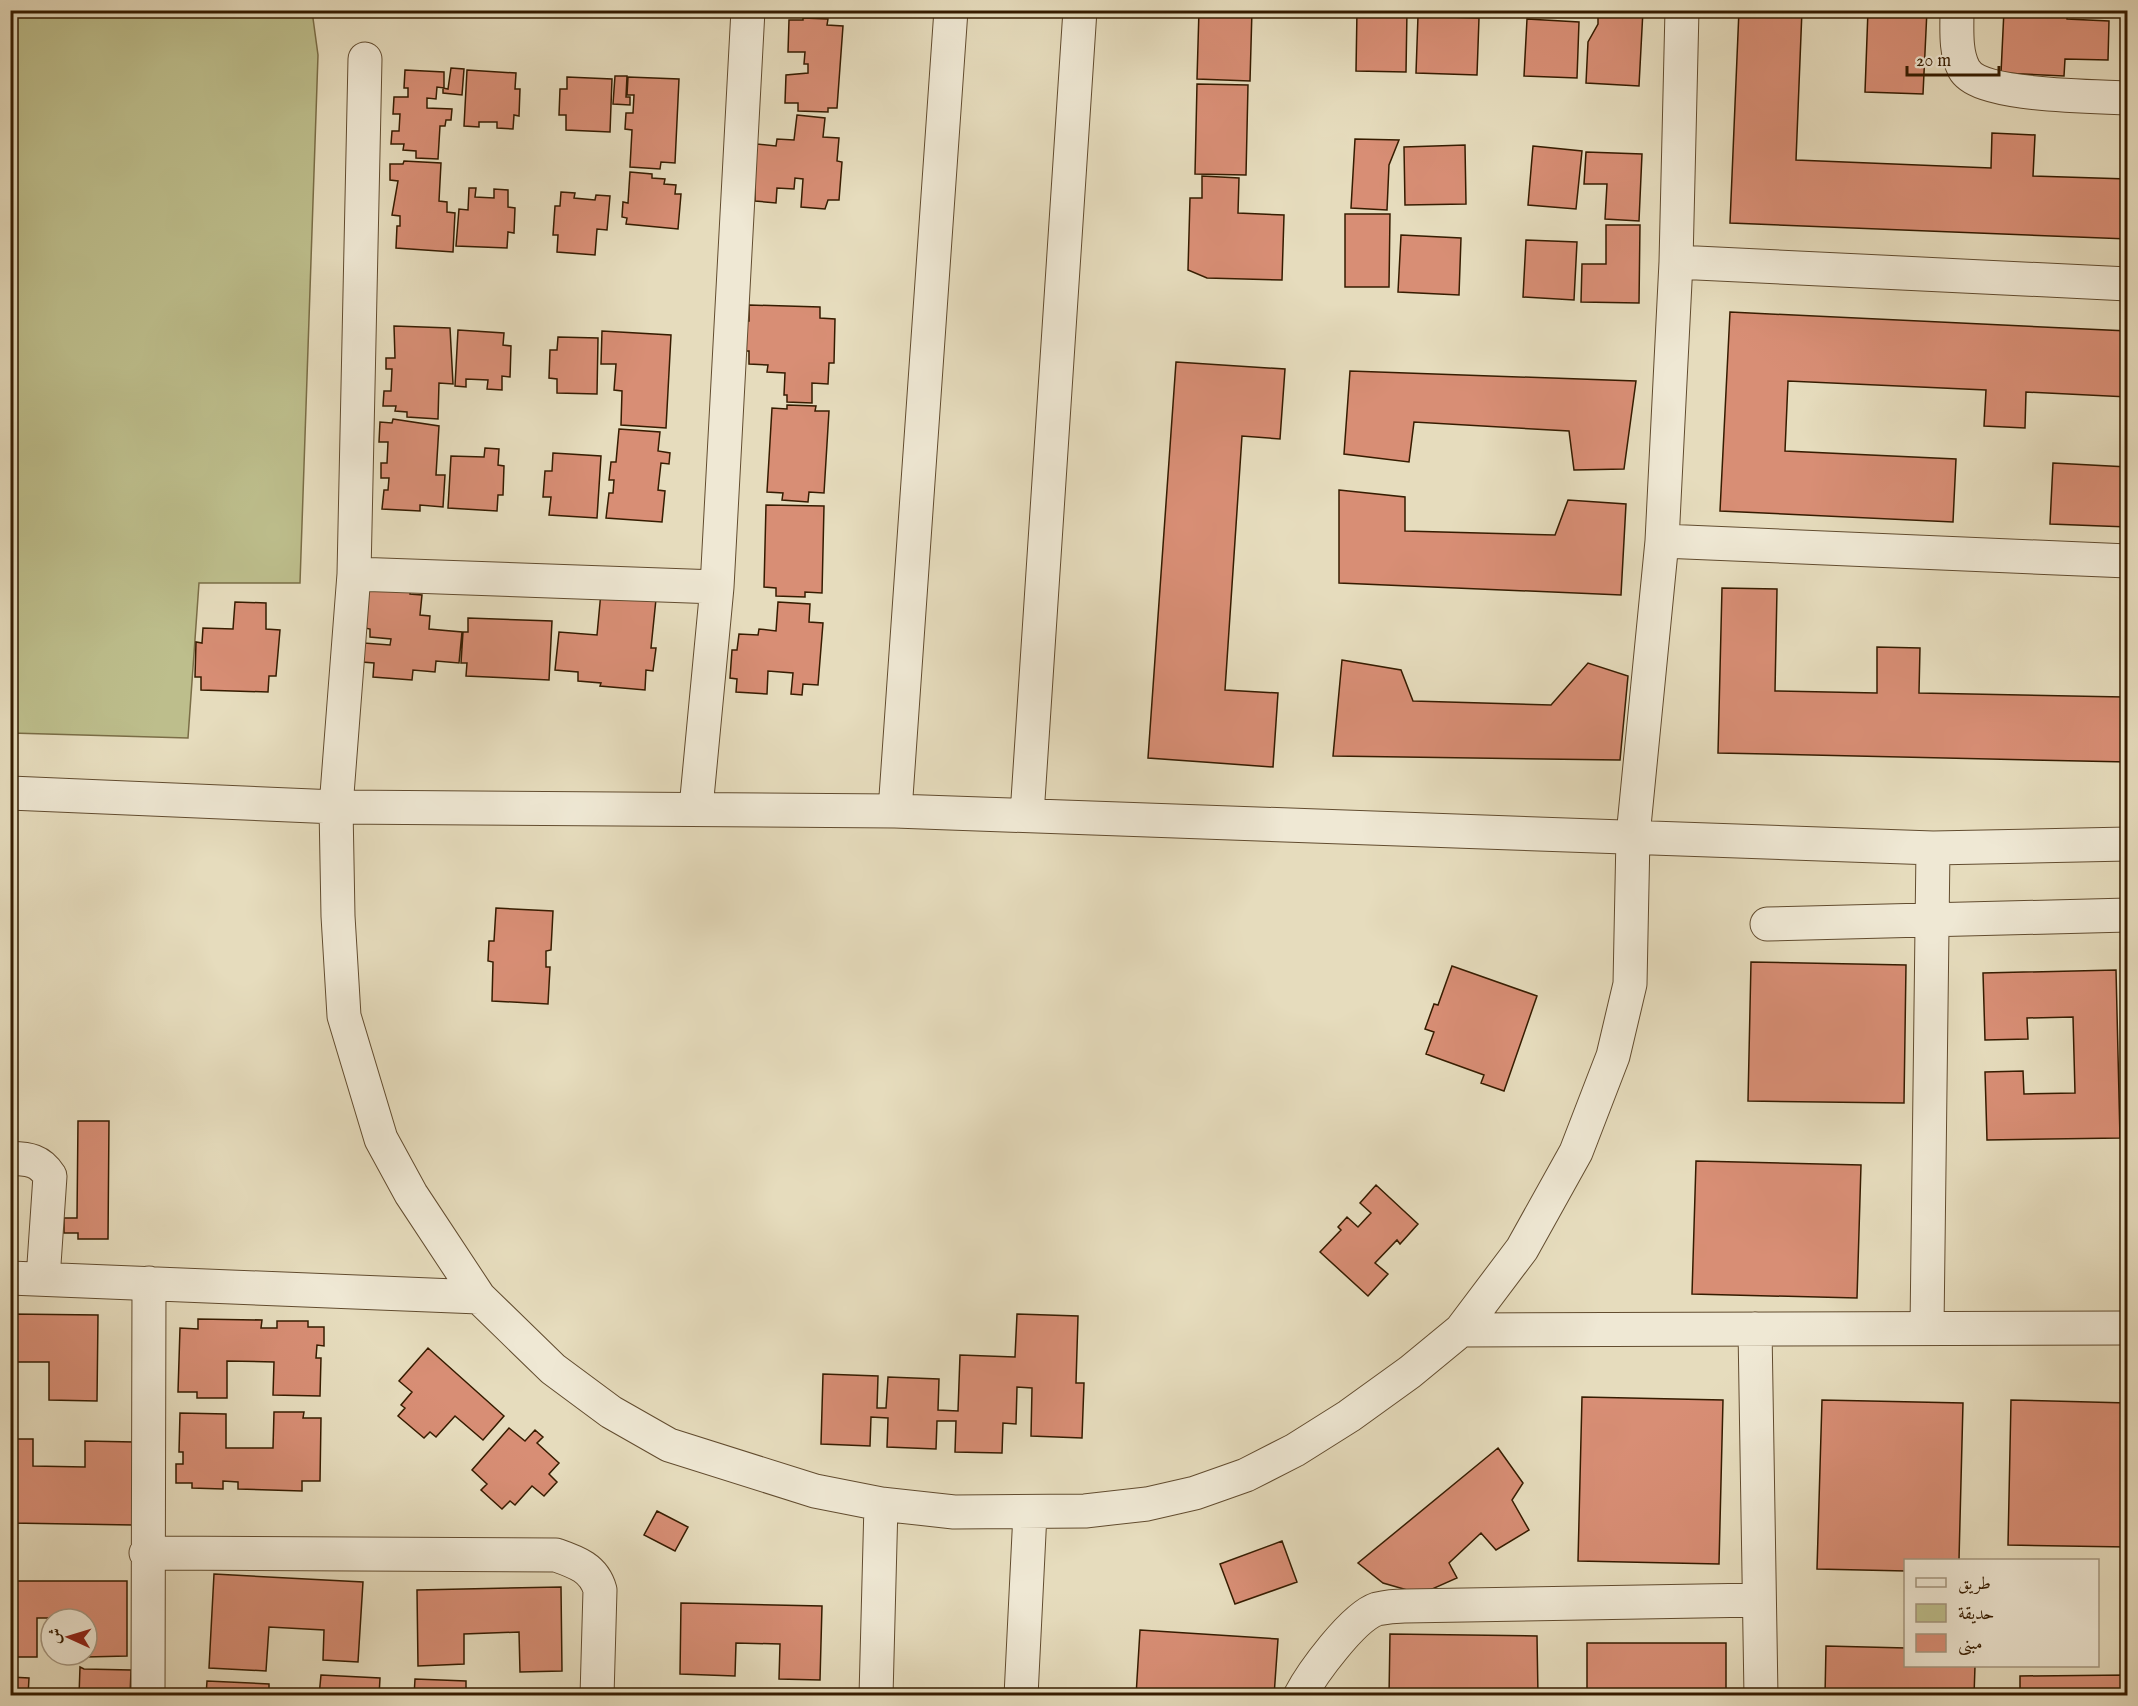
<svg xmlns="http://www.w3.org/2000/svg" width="2138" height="1706" font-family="'IM FELL English',Amiri,serif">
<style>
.green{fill:#bdbe8c;stroke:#7a6d46;stroke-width:1.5}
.building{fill:#d88e75;stroke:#361c00;stroke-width:1.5}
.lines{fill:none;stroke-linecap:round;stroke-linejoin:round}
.minor-casing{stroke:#624c2f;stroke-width:35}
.minor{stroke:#efe8d4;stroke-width:33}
</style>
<rect width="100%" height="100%" fill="#e6dcbd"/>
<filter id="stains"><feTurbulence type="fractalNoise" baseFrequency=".00333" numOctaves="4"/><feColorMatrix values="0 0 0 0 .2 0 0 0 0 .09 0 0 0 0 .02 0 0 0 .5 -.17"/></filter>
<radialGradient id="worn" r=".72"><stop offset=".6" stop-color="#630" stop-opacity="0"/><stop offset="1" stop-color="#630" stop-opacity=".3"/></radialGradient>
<!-- green -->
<path class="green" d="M 11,10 L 312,11 L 318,55 L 300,583 L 199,583 L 188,738 L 11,733 Z"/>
<!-- building -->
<path class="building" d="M 805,10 L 836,10 L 835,17 L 805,15 Z
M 1199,10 L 1252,10 L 1250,81 L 1197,79 Z
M 1357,10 L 1407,10 L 1406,72 L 1356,71 Z
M 1598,10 L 1643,10 L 1639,86 L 1586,83 L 1588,42 L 1598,24 Z
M 1739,10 L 1802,10 L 1796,160 L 1991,168 L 1992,133 L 2035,135 L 2033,176 L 2128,179 L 2128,239 L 1730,223 Z
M 1868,10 L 1927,10 L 1923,94 L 1865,92 Z
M 2004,10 L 2067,10 L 2067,19 L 2109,21 L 2108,60 L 2065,59 L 2064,76 L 2001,73 Z
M 1418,16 L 1479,18 L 1477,75 L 1416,73 Z
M 803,18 L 828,19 L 827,25 L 843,26 L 837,108 L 828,108 L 828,112 L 798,111 L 798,103 L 785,103 L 786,75 L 808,73 L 808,64 L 804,64 L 805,52 L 788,52 L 789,20 L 803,20 Z
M 1527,19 L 1579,22 L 1577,78 L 1524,76 Z
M 451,68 L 464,69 L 462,95 L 443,93 L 443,88 L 448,89 Z
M 405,70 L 444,72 L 444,88 L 437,87 L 436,99 L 427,98 L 427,108 L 452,109 L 451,120 L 446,120 L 445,126 L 440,126 L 438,159 L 416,158 L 416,151 L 403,150 L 404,144 L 391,144 L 392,131 L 399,131 L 400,114 L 393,114 L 394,97 L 408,97 L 408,88 L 404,88 Z
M 467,70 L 516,73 L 515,89 L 520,89 L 519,116 L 514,115 L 513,129 L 497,128 L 497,122 L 479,122 L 479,127 L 464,126 Z
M 615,76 L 627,76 L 626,97 L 630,97 L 630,105 L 613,104 Z
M 567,77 L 612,79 L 610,132 L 566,130 L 566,115 L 559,115 L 560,89 L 567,89 Z
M 628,77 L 679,79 L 675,163 L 661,162 L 660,169 L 630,167 L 632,130 L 625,129 L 626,113 L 633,113 L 634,95 L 627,95 Z
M 1197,84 L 1248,85 L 1246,175 L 1195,174 Z
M 797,115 L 825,118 L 823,137 L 839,138 L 837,161 L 842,162 L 839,200 L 828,200 L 825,209 L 801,207 L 803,179 L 795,178 L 794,189 L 777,188 L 776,203 L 755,201 L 755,189 L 749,189 L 757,144 L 776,146 L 777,139 L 794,140 Z
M 1355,139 L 1399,140 L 1389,165 L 1387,210 L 1351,208 Z
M 1465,145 L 1466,204 L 1405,205 L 1404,147 Z
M 1533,146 L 1582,151 L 1576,209 L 1528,205 Z
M 1586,152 L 1642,154 L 1639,221 L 1605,219 L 1607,184 L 1584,184 Z
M 404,161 L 441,163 L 439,201 L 447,202 L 447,212 L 455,213 L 453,252 L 396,248 L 397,226 L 400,226 L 400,216 L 392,215 L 398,181 L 390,180 L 390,164 L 403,164 Z
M 630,172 L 652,174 L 652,178 L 665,179 L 664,184 L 676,185 L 675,194 L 681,194 L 678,229 L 626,224 L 627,218 L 622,217 L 623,202 L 628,203 Z
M 1202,176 L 1239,178 L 1238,213 L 1284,215 L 1282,280 L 1207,278 L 1188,270 L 1190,198 L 1202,198 Z
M 469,188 L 476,188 L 475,197 L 494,198 L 494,189 L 508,190 L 508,207 L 515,208 L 514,233 L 508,232 L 507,248 L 456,246 L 459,209 L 468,210 Z
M 561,192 L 575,193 L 574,198 L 595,200 L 596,195 L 610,196 L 607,230 L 597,229 L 595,255 L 557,252 L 558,235 L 553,235 L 555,206 L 560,206 Z
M 1345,214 L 1390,214 L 1389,287 L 1345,287 Z
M 1606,225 L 1640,225 L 1639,303 L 1581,302 L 1582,264 L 1606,264 Z
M 1401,235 L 1461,238 L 1459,295 L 1398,292 Z
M 1526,240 L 1577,242 L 1574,300 L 1523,297 Z
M 749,305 L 820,307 L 820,318 L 835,319 L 834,363 L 829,363 L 828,384 L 812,383 L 812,403 L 787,402 L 787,395 L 784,395 L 785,373 L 767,372 L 768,365 L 749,364 L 749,351 L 741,351 L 742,321 L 749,321 Z
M 1730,312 L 2128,331 L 2128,397 L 2026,392 L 2025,428 L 1984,426 L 1986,390 L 1788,381 L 1785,451 L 1956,459 L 1953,522 L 1720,511 Z
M 394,326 L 450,328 L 453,384 L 439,383 L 438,419 L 407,417 L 407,412 L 395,411 L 396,406 L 383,406 L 384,391 L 391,391 L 392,369 L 386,369 L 386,358 L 395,358 Z
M 458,330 L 504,333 L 503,345 L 511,346 L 510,377 L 502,376 L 502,390 L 487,389 L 488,380 L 466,379 L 466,387 L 455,386 Z
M 602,331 L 671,335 L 666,428 L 621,425 L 622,391 L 614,390 L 616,364 L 601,364 Z
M 558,337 L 598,338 L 597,394 L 557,393 L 557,379 L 549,378 L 550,350 L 557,350 Z
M 1176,362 L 1285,369 L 1280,439 L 1242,436 L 1225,690 L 1278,693 L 1273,767 L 1148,758 Z
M 1350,371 L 1636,381 L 1624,469 L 1574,470 L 1569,431 L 1414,422 L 1409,462 L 1344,454 Z
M 787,405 L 816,406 L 815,411 L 829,411 L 824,493 L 809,492 L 808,502 L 782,500 L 783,493 L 767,492 L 772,408 L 787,409 Z
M 393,419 L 439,426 L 436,475 L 445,475 L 443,507 L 420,505 L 420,511 L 382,509 L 384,490 L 388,490 L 389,478 L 381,478 L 381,463 L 387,463 L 388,442 L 379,442 L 380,422 L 392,423 Z
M 619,429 L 660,432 L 658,451 L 670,453 L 669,464 L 661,463 L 658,490 L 665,491 L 662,522 L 606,518 L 609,493 L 613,493 L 614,480 L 609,480 L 611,462 L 616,462 Z
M 485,448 L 499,449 L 498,465 L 504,466 L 503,495 L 498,495 L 497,511 L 448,508 L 451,456 L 484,457 Z
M 553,453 L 601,456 L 597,518 L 549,515 L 551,497 L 543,497 L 545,471 L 552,471 Z
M 2053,463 L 2128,467 L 2128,527 L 2050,524 Z
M 1339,490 L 1405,497 L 1405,531 L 1555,535 L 1568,500 L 1626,504 L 1621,595 L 1339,583 Z
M 766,505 L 824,506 L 822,593 L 805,592 L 805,597 L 776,596 L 776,588 L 764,587 Z
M 411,586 L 410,594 L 422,595 L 420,615 L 430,616 L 429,629 L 462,632 L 459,663 L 436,661 L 435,672 L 413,670 L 412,680 L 373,677 L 374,663 L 362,662 L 364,643 L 390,645 L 391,639 L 370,637 L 370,629 L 365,628 L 368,589 Z
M 1722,588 L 1777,589 L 1775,691 L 1877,693 L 1877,647 L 1920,648 L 1919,693 L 2124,697 L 2125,622 L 2128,622 L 2128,762 L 1718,753 Z
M 601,592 L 656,599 L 651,648 L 656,648 L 653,671 L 646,670 L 645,690 L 600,686 L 601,683 L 578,681 L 578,672 L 555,670 L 559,632 L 597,635 Z
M 235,602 L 266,603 L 266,629 L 280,630 L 276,676 L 269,676 L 268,692 L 201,690 L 201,677 L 195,677 L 196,642 L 202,643 L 203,628 L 233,629 Z
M 778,602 L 810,604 L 809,622 L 823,623 L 818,685 L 803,684 L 802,695 L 791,694 L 793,673 L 768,671 L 767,694 L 736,692 L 737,679 L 730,678 L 732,650 L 737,650 L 739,634 L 758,635 L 759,629 L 776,631 Z
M 468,618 L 552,621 L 549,680 L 466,676 L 467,663 L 461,663 L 463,632 L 468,632 Z
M 1342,660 L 1401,670 L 1413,701 L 1551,705 L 1588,663 L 1628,676 L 1620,760 L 1333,756 Z
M 496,908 L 553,911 L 551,950 L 546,951 L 546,967 L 550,967 L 548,1004 L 492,1001 L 493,962 L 488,961 L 489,941 L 494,941 Z
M 1751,962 L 1906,965 L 1904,1103 L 1748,1101 Z
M 1452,966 L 1537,996 L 1504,1091 L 1481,1083 L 1484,1075 L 1426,1054 L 1434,1032 L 1425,1029 L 1434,1004 L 1438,1005 Z
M 2116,970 L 2120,1138 L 1987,1140 L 1985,1072 L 2023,1071 L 2024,1094 L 2075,1093 L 2073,1017 L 2027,1018 L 2028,1039 L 1985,1040 L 1983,973 Z
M 78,1121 L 109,1121 L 108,1239 L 78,1239 L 78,1233 L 64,1233 L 64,1218 L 77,1218 Z
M 1696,1161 L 1861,1165 L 1857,1298 L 1692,1294 Z
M 1376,1185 L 1418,1224 L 1400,1244 L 1397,1240 L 1375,1263 L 1388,1274 L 1368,1296 L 1320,1252 L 1341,1230 L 1338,1227 L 1347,1217 L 1358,1227 L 1371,1213 L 1360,1203 Z
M 10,1314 L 98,1315 L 97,1401 L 49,1400 L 49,1362 L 10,1362 Z
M 1017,1314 L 1078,1316 L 1076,1383 L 1084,1383 L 1082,1438 L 1031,1436 L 1032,1388 L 1017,1387 L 1016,1424 L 1003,1423 L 1002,1453 L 955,1452 L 956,1421 L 937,1421 L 936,1449 L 887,1447 L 888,1418 L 871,1417 L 870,1446 L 821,1444 L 823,1374 L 878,1376 L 877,1408 L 886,1408 L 888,1377 L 939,1379 L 938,1410 L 958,1411 L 960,1355 L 1015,1357 Z
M 198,1319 L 262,1320 L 261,1328 L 277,1328 L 277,1321 L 308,1321 L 308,1327 L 324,1327 L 324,1346 L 317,1345 L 316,1358 L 321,1358 L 320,1396 L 273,1395 L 274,1362 L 227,1361 L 227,1398 L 197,1398 L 197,1392 L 178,1392 L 180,1328 L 198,1329 Z
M 428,1348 L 504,1416 L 483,1440 L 455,1416 L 436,1437 L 430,1432 L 424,1438 L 398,1416 L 405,1408 L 401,1405 L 412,1392 L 399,1381 Z
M 1582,1397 L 1723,1400 L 1719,1564 L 1578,1561 Z
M 1822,1400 L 1963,1403 L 1959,1560 L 1906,1560 L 1906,1571 L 1817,1569 Z
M 2011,1400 L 2128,1403 L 2128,1547 L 2008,1545 Z
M 274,1412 L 304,1412 L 303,1418 L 321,1418 L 320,1481 L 302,1481 L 302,1491 L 238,1489 L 238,1482 L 223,1481 L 223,1489 L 192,1488 L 192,1483 L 176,1483 L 176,1464 L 183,1464 L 183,1452 L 179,1452 L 180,1413 L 226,1414 L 226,1448 L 273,1448 Z
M 509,1428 L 525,1441 L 535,1430 L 543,1437 L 537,1443 L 559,1463 L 549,1474 L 557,1482 L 544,1496 L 532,1486 L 515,1505 L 510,1501 L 502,1509 L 481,1490 L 487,1484 L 472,1470 Z
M 10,1439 L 33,1439 L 33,1466 L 85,1467 L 85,1441 L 134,1442 L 133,1525 L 10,1523 Z
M 1498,1448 L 1523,1483 L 1512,1500 L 1529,1530 L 1496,1550 L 1481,1533 L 1449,1563 L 1457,1578 L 1421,1594 L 1383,1583 L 1358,1563 Z
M 657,1511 L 688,1527 L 675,1551 L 644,1535 Z
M 1282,1541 L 1297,1582 L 1235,1604 L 1220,1564 Z
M 214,1574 L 363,1582 L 358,1662 L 323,1660 L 324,1630 L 269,1627 L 266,1671 L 209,1668 Z
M 10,1581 L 127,1581 L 127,1656 L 86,1657 L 85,1618 L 37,1618 L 37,1657 L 10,1657 Z
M 561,1587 L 562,1671 L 520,1672 L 519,1632 L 464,1634 L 464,1664 L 418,1666 L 417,1590 Z
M 681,1603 L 822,1606 L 820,1680 L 779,1679 L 780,1644 L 736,1643 L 735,1676 L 680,1674 Z
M 1140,1630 L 1278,1639 L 1274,1696 L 1136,1696 Z
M 1390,1634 L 1537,1636 L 1538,1696 L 1389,1696 Z
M 1587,1643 L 1726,1643 L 1726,1696 L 1587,1696 Z
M 1826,1646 L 1906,1648 L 1906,1666 L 1975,1666 L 1974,1696 L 1825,1696 Z
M 80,1667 L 84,1669 L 131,1670 L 130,1696 L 79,1696 Z
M 321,1675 L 380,1678 L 379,1696 L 319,1696 Z
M 2128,1675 L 2128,1696 L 2020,1696 L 2020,1676 Z
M 10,1677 L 29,1678 L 28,1696 L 10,1696 Z
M 415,1679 L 466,1681 L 466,1696 L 414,1696 Z
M 207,1681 L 269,1684 L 269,1696 L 206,1696 Z
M 519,1690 L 563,1692 L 563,1696 L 519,1696 Z
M 729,1690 L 730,1696 L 676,1696 L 676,1691 Z
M 780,1694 L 819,1694 L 819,1696 L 780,1696 Z"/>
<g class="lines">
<defs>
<path id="minor" d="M 1957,10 C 1957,29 1955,52 1964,69 C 1979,97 2095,96 2128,98
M 365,59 L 354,574 L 336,807 L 338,916 L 344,1016 L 381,1139 L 411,1194 L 479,1297 L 553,1369 L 611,1412 L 669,1445 L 815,1491 L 881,1504 L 954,1512 L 1085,1511 L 1147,1504 L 1195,1493 L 1246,1475 L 1295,1450 L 1349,1416 L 1410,1372 L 1461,1330 L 1522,1249 L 1576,1152 L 1613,1056 L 1630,984 L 1633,836 L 1662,541 L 1676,262 L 1682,10
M 1676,262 L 2128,284
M 1662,541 L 2128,561
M 354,574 L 717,587
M 10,793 L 336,807 L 895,811 L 1933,848 L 2128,844
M 696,808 L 717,587 L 748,10
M 895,811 L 951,10
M 1027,815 L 1080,10
M 1767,924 L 2128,915
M 10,1158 C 29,1159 40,1160 50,1176 L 43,1279
M 10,1278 L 479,1297
M 1927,1328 L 1933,848
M 1755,1329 L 1761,1696
M 1461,1330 L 2128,1328
M 146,1553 L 556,1555 C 576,1562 594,1568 600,1590 L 597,1696
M 148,1696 L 149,1283
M 876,1696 L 881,1504
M 1021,1696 L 1030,1513
M 1300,1696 C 1312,1673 1353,1617 1377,1609 C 1386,1607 1396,1606 1405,1606 L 1759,1600"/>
</defs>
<!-- minor casing -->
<use href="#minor" class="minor-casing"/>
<!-- minor -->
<use href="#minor" class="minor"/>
</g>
<!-- margin -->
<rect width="2138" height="1706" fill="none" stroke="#e6dcbd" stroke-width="36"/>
<rect x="12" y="12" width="2114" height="1682" fill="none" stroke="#361c00" stroke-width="3"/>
<rect x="18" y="18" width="2102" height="1670" fill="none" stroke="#361c00" stroke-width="1.5"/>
<!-- legend -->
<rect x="1904" y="1559" width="195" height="108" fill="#efe8d4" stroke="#a5967f" stroke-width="1.5"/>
<rect x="1916" y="1578" width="30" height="9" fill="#efe8d4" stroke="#a5967f" stroke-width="1.5"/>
<text x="1958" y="1589" font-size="18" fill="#361c00">طريق</text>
<rect x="1916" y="1604" width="30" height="18" fill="#bdbe8c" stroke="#a5967f" stroke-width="1.5"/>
<text x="1958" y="1619" font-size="18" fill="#361c00">حديقة</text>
<rect x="1916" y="1634" width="30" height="18" fill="#d88e75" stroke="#a5967f" stroke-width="1.5"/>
<text x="1958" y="1649" font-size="18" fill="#361c00">مبنى</text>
<!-- north arrow -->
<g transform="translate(69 1637) rotate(274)"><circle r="28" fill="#efe8d4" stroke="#a5967f" stroke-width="1.5"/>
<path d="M0-4.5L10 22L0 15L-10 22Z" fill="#8f2418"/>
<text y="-9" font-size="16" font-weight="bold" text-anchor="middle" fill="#361c00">ش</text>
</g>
<!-- scale -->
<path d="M1907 66v9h92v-9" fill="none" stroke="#361c00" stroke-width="3"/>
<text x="1916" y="66" font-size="18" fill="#361c00" stroke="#efe8d4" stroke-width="4.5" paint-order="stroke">20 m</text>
<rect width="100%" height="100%" filter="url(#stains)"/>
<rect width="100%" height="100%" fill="url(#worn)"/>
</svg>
